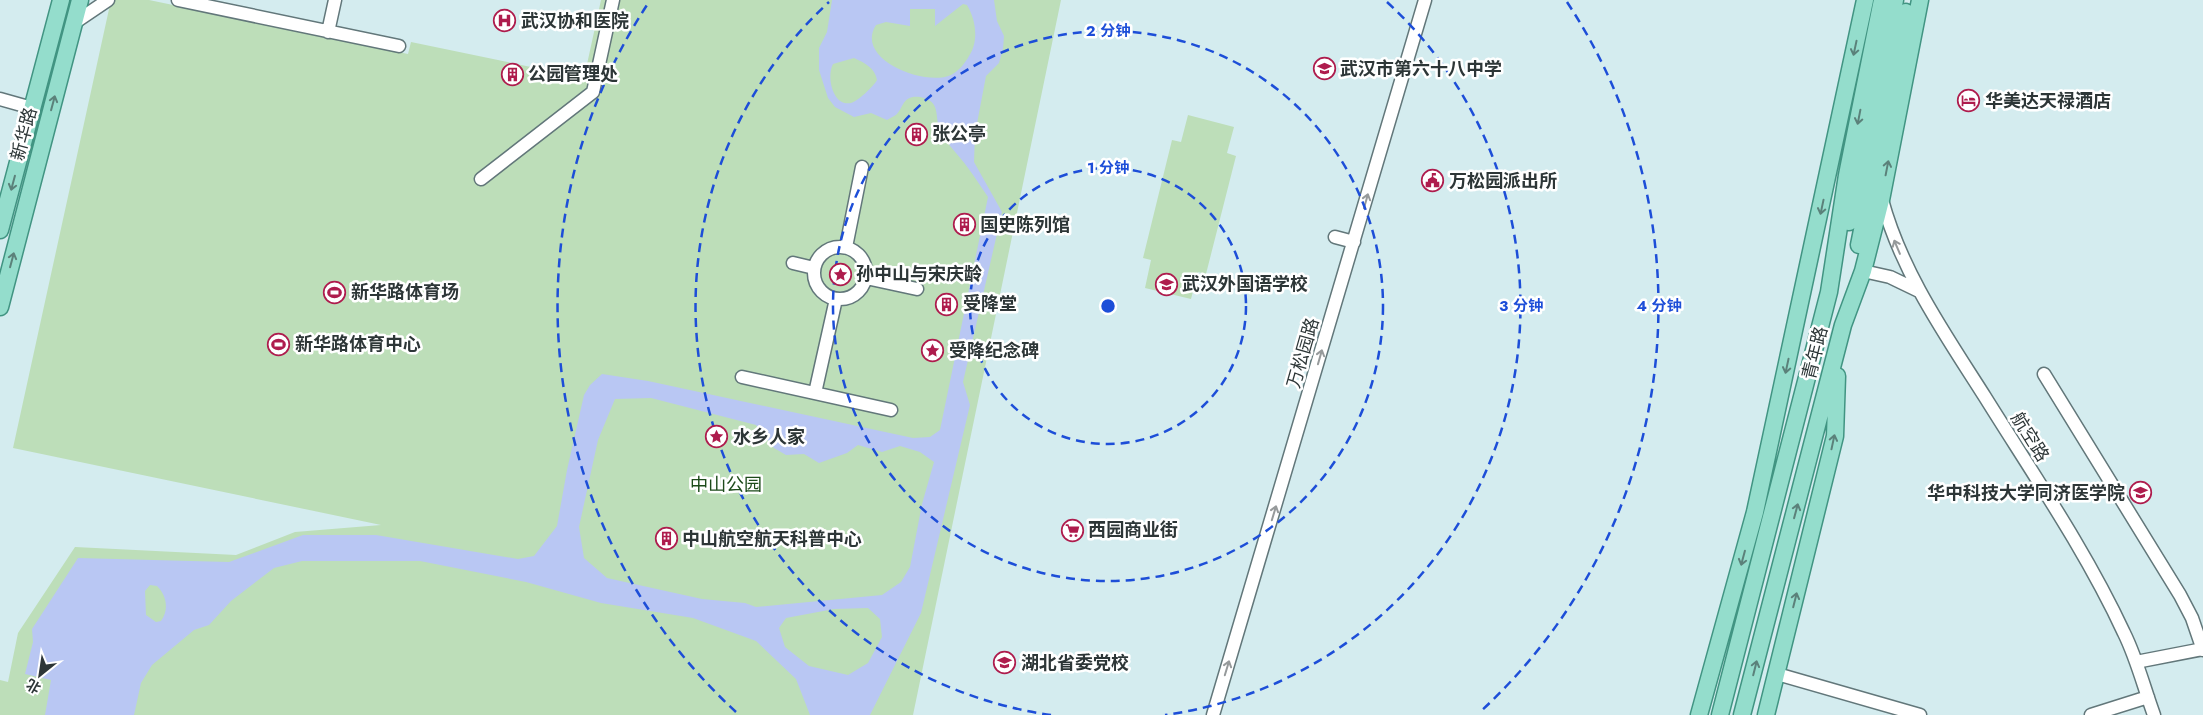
<svg xmlns="http://www.w3.org/2000/svg" width="2203" height="715" font-family="Jost,'Noto Sans SC',sans-serif">
<style>
.green{fill:#bddeb9}
.water{fill:#b9c7f3;fill-rule:evenodd}
.lines{fill:none;stroke-linecap:round;stroke-linejoin:round}
.minor-casing{stroke:#62777a;stroke-width:15}
.major-casing{stroke:#419482;stroke-width:19}
.minor{stroke:#fff;stroke-width:12}
.major{stroke:#94ddcc;stroke-width:16}
.oneway{stroke:#5b817a}
.oneway2{stroke:#969a9b}
.ring{fill:none;stroke:#1d4ed8;stroke-width:2.5;stroke-dasharray:9 6}
.labels{text-anchor:middle;dominant-baseline:central;stroke-width:5;stroke-linejoin:round;paint-order:stroke}
.poi-label{font-size:18px;font-weight:bold;fill:#2d3637;stroke:#fff;text-anchor:start}
.street-label{font-size:18px;fill:#2d3637;stroke:#fff}
.park-label{font-size:18px;fill:#1d4b1a;stroke:#fff}
.centre{fill:#1d4ed8;stroke:#fff;stroke-width:2.5}
.ring-label{font-size:15px;text-anchor:middle;font-weight:bold;fill:#1d4ed8;stroke:#fff;stroke-width:5;stroke-linejoin:round;paint-order:stroke}
</style>
<rect width="100%" height="100%" fill="#d4ecef"/>
<!-- green -->
<path class="green" d="M 111,0 L 149,0 L 408,54 L 411,42 L 584,78 L 601,0 L 1061,0 L 913,715 L 0,715 L 0,680 L 8,682 L 18,633 L 75,547 L 236,555 L 295,532 L 381,525 L 13,448 Z
M 1188,115 L 1234,127 L 1227,153 L 1236,156 L 1206,274 L 1198,272 L 1191,299 L 1145,288 L 1151,260 L 1143,258 L 1172,140 L 1181,142 Z"/>
<!-- water -->
<path class="water" d="M 832,0 L 994,0 L 997,21 L 1004,36 L 1003,49 L 999,63 L 986,76 L 975,134 L 974,162 L 1002,212 L 963,382 L 970,405 L 921,613 L 870,715 L 810,715 L 796,679 L 756,641 L 693,618 L 601,603 L 526,582 L 420,561 L 302,561 L 274,568 L 231,601 L 209,625 L 194,630 L 152,665 L 141,683 L 134,715 L 45,715 L 51,680 L 25,674 L 33,642 L 32,629 L 78,558 L 229,562 L 303,535 L 376,535 L 518,559 L 534,556 L 557,526 L 567,470 L 584,395 L 590,385 L 602,374 L 648,381 L 913,438 L 930,437 L 940,430 L 988,197 C 981,187 975,177 968,168 C 959,155 947,145 940,130 C 934,117 942,101 920,97 C 903,95 904,106 897,114 C 895,116 890,118 887,120 L 871,113 L 854,117 L 835,107 L 828,98 L 819,70 L 819,48 L 827,32 ZM 963,4 L 967,5 C 976,20 979,41 969,56 C 965,63 959,71 951,75 C 924,87 854,59 876,25 L 886,22 L 910,26 L 910,9 L 935,9 L 935,26 ZM 854,58 C 865,63 875,68 877,80 C 873,87 858,101 851,103 C 833,107 826,77 833,64 ZM 651,398 L 756,425 L 774,448 L 786,455 L 804,454 L 819,463 L 847,453 L 858,445 L 882,452 L 900,446 L 920,452 L 934,462 L 922,504 L 910,567 L 901,582 L 882,595 L 756,607 L 745,603 L 702,599 L 607,578 L 584,558 L 579,527 L 598,440 L 615,399 ZM 150,585 L 157,586 C 167,596 169,610 161,621 L 156,622 L 146,615 L 145,591 ZM 868,608 L 880,619 L 882,637 L 868,663 L 848,675 L 809,666 L 785,647 L 779,628 L 786,618 L 834,609 Z"/>
<g class="lines">
<defs>
<path id="minor" d="M 178,0 L 399,46
M 74,23 L 108,0
M 328,32 L 335,0
M 0,99 L 32,108
M 481,179 L 593,92 L 613,0
M 1882,200 C 1902,273 1945,334 1985,397 C 2033,474 2086,551 2124,633 C 2137,659 2144,688 2154,715
M 1335,237 L 1354,242
M814 273a26 26 0 1 1 52 0a26 26 0 1 1-52 0Z
M 846,247 L 862,167
M 793,263 L 814,268
M 1863,271 L 1890,277 L 1919,291
M 866,278 L 917,289
M 2044,374 L 2180,595 L 2192,618 L 2203,650
M 742,377 L 891,410
M 815,393 L 836,299
M 2136,662 L 2203,649
M 1777,674 L 1920,715
M 1213,715 L 1425,0
M 2091,715 L 2148,697"/>
<path id="major" d="M 1849,222 L 1860,179 L 1895,0
M 0,230 L 61,0
M 1859,245 L 1906,12
M 0,307 L 80,0
M 1699,715 L 1755,512 L 1865,0
M 1720,715 L 1829,292 L 1847,175 L 1882,0
M 1742,715 L 1843,325 L 1863,271 L 1881,200 L 1920,0
M 1766,715 L 1835,436 L 1837,376"/>
</defs>
<!-- minor casing -->
<use href="#minor" class="minor-casing"/>
<!-- major casing -->
<use href="#major" class="major-casing"/>
<!-- minor -->
<use href="#minor" class="minor"/>
<!-- major -->
<use href="#major" class="major"/>
</g>
<!-- one-way arrows -->
<defs><path id="oneway-shaft" d="M-6 0H5M1.5-3L5.5 0L1.5 3" fill="none" stroke-width="1.6" stroke-linecap="round" stroke-linejoin="round" transform="scale(1.25)"/></defs>
<g class="oneway">
<use href="#oneway-shaft" transform="translate(1855 48) rotate(102)"/>
<use href="#oneway-shaft" transform="translate(53 103) rotate(-75)"/>
<use href="#oneway-shaft" transform="translate(1859 117) rotate(101)"/>
<use href="#oneway-shaft" transform="translate(1887 168) rotate(-79)"/>
<use href="#oneway-shaft" transform="translate(13 183) rotate(105)"/>
<use href="#oneway-shaft" transform="translate(1822 207) rotate(102)"/>
<use href="#oneway-shaft" transform="translate(12 260) rotate(-75)"/>
<use href="#oneway-shaft" transform="translate(1787 366) rotate(102)"/>
<use href="#oneway-shaft" transform="translate(1833 442) rotate(-78)"/>
<use href="#oneway-shaft" transform="translate(1796 511) rotate(-75)"/>
<use href="#oneway-shaft" transform="translate(1743 558) rotate(105)"/>
<use href="#oneway-shaft" transform="translate(1795 600) rotate(-76)"/>
<use href="#oneway-shaft" transform="translate(1755 668) rotate(-76)"/>
</g>
<g class="oneway2">
<use href="#oneway-shaft" transform="translate(1366 201) rotate(-74)"/>
<use href="#oneway-shaft" transform="translate(1897 247) rotate(-113)"/>
<use href="#oneway-shaft" transform="translate(1320 357) rotate(-74)"/>
<use href="#oneway-shaft" transform="translate(1274 513) rotate(-73)"/>
<use href="#oneway-shaft" transform="translate(1227 668) rotate(-73)"/>
</g>
<!-- distance rings -->
<g class="ring">
<circle cx="1108" cy="306" r="138"/>
<circle cx="1108" cy="306" r="275"/>
<path d="M1051 715A413 413 0 0 1 829 2M1387 2A413 413 0 0 1 1165 715"/>
<path d="M736 712A551 551 0 0 1 649 2M1567 2A551 551 0 0 1 1480 712"/>
</g>
<!-- icons -->
<defs>
<symbol id="hospital-ring" viewBox="-11 -11 22 22"><circle r="9.5" fill="#fff" stroke="#ae1c4d" stroke-width="1.5"/><path d="M-5-5h3v3.5h4V-5h3V5h-3V1.5h-4V5h-3Z" fill="#ae1c4d"/></symbol>
<symbol id="school-ring" viewBox="-11 -11 22 22"><circle r="9.5" fill="#fff" stroke="#ae1c4d" stroke-width="1.5"/><path d="M0-5L7-2L0 1L-7-2ZM-4 1L0 2.5L4 1V4Q0 6-4 4Z" fill="#ae1c4d"/></symbol>
<symbol id="building-ring" viewBox="-11 -11 22 22"><circle r="9.5" fill="#fff" stroke="#ae1c4d" stroke-width="1.5"/><path d="M-4-6H4V6H1V3H-1V6H-4ZM-2.5-4.3h1.7v1.8h-1.7ZM.8-4.3h1.7v1.8H.8ZM-2.5-1h1.7V.8h-1.7ZM.8-1h1.7V.8H.8Z" fill="#ae1c4d"/></symbol>
<symbol id="hotel-ring" viewBox="-11 -11 22 22"><circle r="9.5" fill="#fff" stroke="#ae1c4d" stroke-width="1.5"/><path d="M-6-4.5h1.5V1H6V5H4.5V3h-9V5H-6ZM-4 0a1.8 1.8 0 1 1 3.6 0ZM.5 0V-2.5h3Q6-2.5 6 0Z" fill="#ae1c4d"/></symbol>
<symbol id="civic-ring" viewBox="-11 -11 22 22"><circle r="9.5" fill="#fff" stroke="#ae1c4d" stroke-width="1.5"/><path d="M-.6-6.5H3V-4.5H.6V-3L4-1V1h2V6H-6V1h2V-1L-.6-3ZM-1.2 2.5V6h2.4V2.5Z" fill="#ae1c4d"/></symbol>
<symbol id="sight-ring" viewBox="-11 -11 22 22"><circle r="9.5" fill="#fff" stroke="#ae1c4d" stroke-width="1.5"/><path d="M0-6L1.8-2.2L6-1.7L2.9 1.2L3.7 5.4L0 3.3L-3.7 5.4L-2.9 1.2L-6-1.7L-1.8-2.2Z" fill="#ae1c4d"/></symbol>
<symbol id="stadium-ring" viewBox="-11 -11 22 22"><circle r="9.5" fill="#fff" stroke="#ae1c4d" stroke-width="1.5"/><path d="M0-5a6.5 5 0 1 0 0 10a6.5 5 0 1 0 0-10ZM-3.5-1.8h7v3.6h-7Z" fill="#ae1c4d"/></symbol>
<symbol id="university-ring" viewBox="-11 -11 22 22"><circle r="9.5" fill="#fff" stroke="#ae1c4d" stroke-width="1.5"/><path d="M0-5L7-2L0 1L-7-2ZM-4 1L0 2.5L4 1V4Q0 6-4 4Z" fill="#ae1c4d"/></symbol>
<symbol id="supermarket-ring" viewBox="-11 -11 22 22"><circle r="9.5" fill="#fff" stroke="#ae1c4d" stroke-width="1.5"/><path d="M-6-5.5h2.5l.6 2H6L4.5 2H-2.5L-4.4-4H-6ZM-1.5 3.2a1.3 1.3 0 1 0 .1 0ZM3 3.2a1.3 1.3 0 1 0 .1 0Z" fill="#ae1c4d"/></symbol>
</defs>
<g fill-rule="evenodd">
<use href="#hospital-ring" x="492" y="8" width="25" height="25"/>
<use href="#school-ring" x="1312" y="56" width="25" height="25"/>
<use href="#building-ring" x="500" y="62" width="25" height="25"/>
<use href="#hotel-ring" x="1956" y="88" width="25" height="25"/>
<use href="#building-ring" x="904" y="122" width="25" height="25"/>
<use href="#civic-ring" x="1420" y="168" width="25" height="25"/>
<use href="#building-ring" x="952" y="212" width="25" height="25"/>
<use href="#sight-ring" x="828" y="262" width="25" height="25"/>
<use href="#school-ring" x="1154" y="272" width="25" height="25"/>
<use href="#stadium-ring" x="322" y="280" width="25" height="25"/>
<use href="#building-ring" x="934" y="292" width="25" height="25"/>
<use href="#stadium-ring" x="266" y="332" width="25" height="25"/>
<use href="#sight-ring" x="920" y="338" width="25" height="25"/>
<use href="#sight-ring" x="704" y="424" width="25" height="25"/>
<use href="#university-ring" x="2128" y="480" width="25" height="25"/>
<use href="#supermarket-ring" x="1060" y="518" width="25" height="25"/>
<use href="#building-ring" x="654" y="526" width="25" height="25"/>
<use href="#school-ring" x="992" y="650" width="25" height="25"/>
</g>
<g class="labels">
<!-- poi labels -->
<g class="poi-label">
<text x="521" y="21">武汉协和医院</text>
<text x="1340" y="69">武汉市第六十八中学</text>
<text x="528" y="74">公园管理处</text>
<text x="1985" y="101">华美达天禄酒店</text>
<text x="932" y="134">张公亭</text>
<text x="1449" y="181">万松园派出所</text>
<text x="980" y="225">国史陈列馆</text>
<text x="856" y="274">孙中山与宋庆龄</text>
<text x="1182" y="284">武汉外国语学校</text>
<text x="351" y="292">新华路体育场</text>
<text x="963" y="304">受降堂</text>
<text x="295" y="344">新华路体育中心</text>
<text x="949" y="351">受降纪念碑</text>
<text x="733" y="437">水乡人家</text>
<text x="2125" y="493" text-anchor="end">华中科技大学同济医学院</text>
<text x="1088" y="530">西园商业街</text>
<text x="682" y="539">中山航空航天科普中心</text>
<text x="1021" y="663">湖北省委党校</text>
</g>
<!-- street labels -->
<g class="street-label">
<text transform="translate(24 134) rotate(-75)">新华路</text>
<text transform="translate(1303 353) rotate(-74)">万松园路</text>
<text transform="translate(1815 353) rotate(-76)">青年路</text>
<text transform="translate(2030 437) rotate(58)">航空路</text>
</g>
<!-- park labels -->
<g class="park-label">
<text x="726" y="485">中山公园</text>
</g>
</g>
<circle cx="1108" cy="306" r="8" class="centre"/>
<g class="ring-label">
<text x="1108" y="36">2 分钟</text>
<text x="1108" y="173">1 分钟</text>
<text x="1521" y="311">3 分钟</text>
<text x="1659" y="311">4 分钟</text>
</g>
<!-- north arrow -->
<g transform="translate(40 675) rotate(210)" stroke="#ffffff" stroke-width="4" paint-order="stroke">
<path d="M0-4L9 19L0 12L-9 19Z" fill="#2d3637"/>
<text y="-8" font-size="14" font-weight="bold" text-anchor="middle" fill="#2d3637">北</text>
</g>
</svg>
